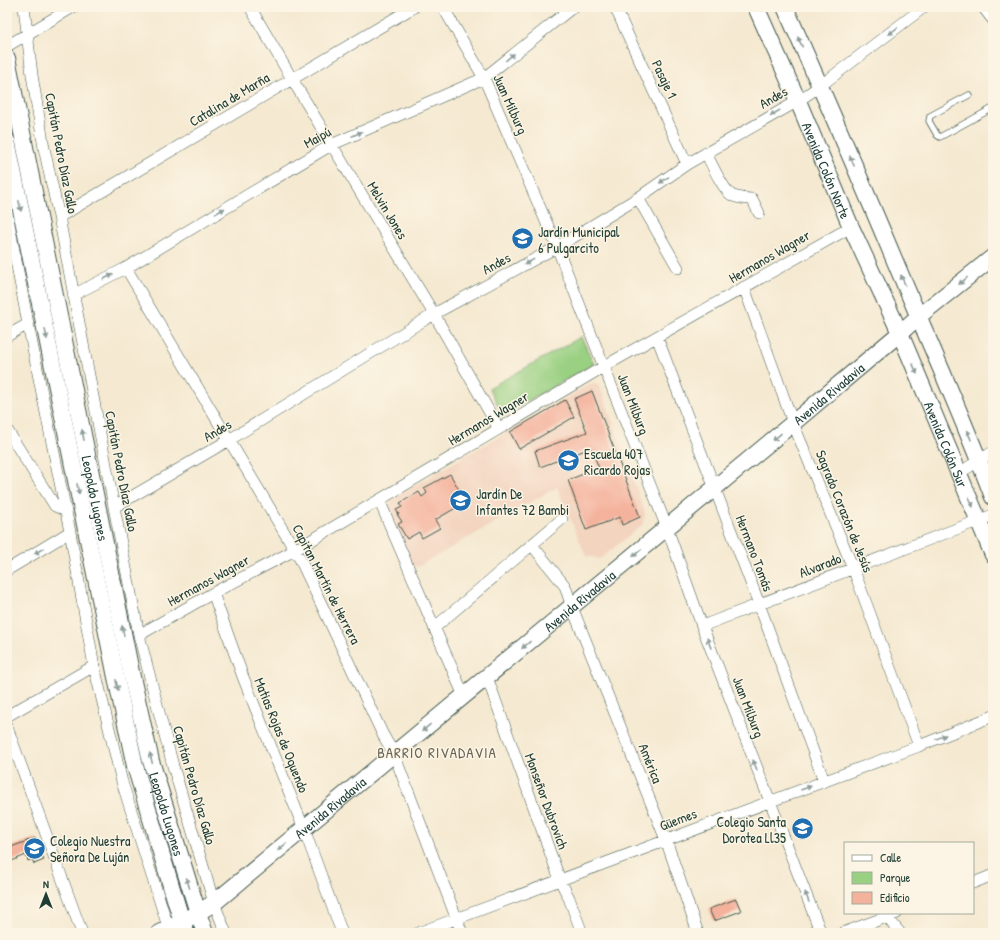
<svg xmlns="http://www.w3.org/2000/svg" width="1000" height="940" font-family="'Patrick Hand',sans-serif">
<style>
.built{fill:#f3d4bf}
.green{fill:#9ad082;stroke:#5c865b}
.building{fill:#f4b19b}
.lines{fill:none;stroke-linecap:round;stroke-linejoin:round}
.lane-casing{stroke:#3f574c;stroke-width:7}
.street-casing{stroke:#3f574c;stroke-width:12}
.secondary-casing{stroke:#3f574c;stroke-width:18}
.lane{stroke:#fff;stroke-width:5.5}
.street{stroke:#fff;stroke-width:11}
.secondary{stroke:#fff;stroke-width:16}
.oneway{fill:#8f9e9a}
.labels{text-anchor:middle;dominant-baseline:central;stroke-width:3;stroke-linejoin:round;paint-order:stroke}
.street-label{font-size:14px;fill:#1f3d34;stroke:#fcf5e5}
.poi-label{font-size:14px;fill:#1f3d34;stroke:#fcf5e5;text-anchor:start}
.neighbourhood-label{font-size:15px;letter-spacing:1px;fill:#6a6658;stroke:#fcf5e5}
</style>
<rect width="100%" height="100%" fill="#fcf5e5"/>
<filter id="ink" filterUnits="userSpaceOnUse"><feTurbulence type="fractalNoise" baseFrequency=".025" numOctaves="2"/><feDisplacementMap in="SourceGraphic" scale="8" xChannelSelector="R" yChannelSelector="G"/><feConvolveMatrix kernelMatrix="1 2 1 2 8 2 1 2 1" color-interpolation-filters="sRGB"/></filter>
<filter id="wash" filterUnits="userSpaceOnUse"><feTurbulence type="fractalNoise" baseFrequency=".012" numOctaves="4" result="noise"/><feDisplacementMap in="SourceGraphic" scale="16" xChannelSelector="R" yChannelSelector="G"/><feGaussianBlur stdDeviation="0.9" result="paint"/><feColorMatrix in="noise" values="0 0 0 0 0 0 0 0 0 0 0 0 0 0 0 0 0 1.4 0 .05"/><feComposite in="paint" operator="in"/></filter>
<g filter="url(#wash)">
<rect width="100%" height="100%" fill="#f5e9d1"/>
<!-- built -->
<path class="built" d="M 592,383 L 599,384 L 645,513 L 642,525 L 600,559 L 586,556 L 557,487 L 419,566 L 413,566 L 388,507 L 391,499 Z"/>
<!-- green -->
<path class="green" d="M 581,337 L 594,364 L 503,415 L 489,388 Z"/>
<g id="blocks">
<!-- building -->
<path class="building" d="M 592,391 L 640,517 L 622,525 L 620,517 L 586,530 L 568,480 L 599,468 L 591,448 L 540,467 L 535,451 L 587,432 L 574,399 Z
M 565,400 L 574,417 L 519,449 L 510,432 Z
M 450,474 L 466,502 L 435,520 L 440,528 L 422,538 L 419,532 L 407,539 L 398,524 L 402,522 L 397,514 L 399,514 L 396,510 L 402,507 L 400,503 L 419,492 L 422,497 L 427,493 L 424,488 Z
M 35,838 L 44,860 L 34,864 L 32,859 L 28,861 L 26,855 L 7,863 L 7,845 L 10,844 L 11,847 Z
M 736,899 L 741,911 L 714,921 L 709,909 Z"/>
</g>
</g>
<g filter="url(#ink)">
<use href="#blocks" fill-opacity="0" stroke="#3f574c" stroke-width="1"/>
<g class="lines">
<defs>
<path id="lane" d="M 969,95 L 930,116 L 929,121 L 937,135 L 940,137 L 993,108"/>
<path id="street" d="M 24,7 L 32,75 L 44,148 L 59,217 L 114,507 L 139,635 L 173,766 L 214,903 L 226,933
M 250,7 L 292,79 L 434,314 L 499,429
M 443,7 L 484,78 L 557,247 L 667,528 L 702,626 L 821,933
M 615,7 L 687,164
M 983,7 L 993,20
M 7,46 L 73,7
M 706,153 C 711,163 724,192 733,196 C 739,198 746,199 752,199 L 759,213
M 638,198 L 678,268
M 7,213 L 28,324 L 70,532 L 94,666 L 122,782 L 170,933
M 59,217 L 414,7
M 126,268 L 299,557 L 383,735 L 394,754 L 462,933
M 744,287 L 793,423 L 853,568 L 919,746
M 73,295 L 126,268 L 331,145 L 484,78 L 573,7
M 7,336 L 28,324
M 657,337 L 759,604 L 824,781
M 7,430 L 55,506 L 66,511
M 959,473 L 993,452
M 379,500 L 464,696
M 114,507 L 229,440 L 434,314 L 557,247 L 638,198 L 687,164 L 798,101 L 820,86 L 924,7
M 532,545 L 565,586 L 572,607 L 666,840 L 698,933
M 7,570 L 70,532
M 213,593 L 243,677 L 304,829 L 342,933
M 702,626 L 993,515
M 434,628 L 562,519
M 139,635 L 213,593 L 295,550 L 603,367 L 851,227
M 487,677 L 560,880 L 569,898 L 582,933
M 7,716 L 94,666
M 7,727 L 82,933
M 973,883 L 993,875
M 887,917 L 900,933
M 418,933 L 919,746 L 993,716
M 843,933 L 897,913"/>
<g id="secondary">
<path id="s1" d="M 756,7 L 798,101 L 851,227 L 900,333 L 993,555"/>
<path d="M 785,7 C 826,99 866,192 905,285 C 935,355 966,425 993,497"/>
<path id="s2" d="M 7,58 L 132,677 L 151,761 L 198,913 L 205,933"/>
<path d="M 7,141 L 118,687 L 135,766 L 182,922 L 186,933"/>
<path id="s3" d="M 159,933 L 182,922 L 214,903 L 793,423 L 900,333 L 919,316 L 993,257"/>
</g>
</defs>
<!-- lane casing -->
<use href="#lane" class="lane-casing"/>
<!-- street casing -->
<use href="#street" class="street-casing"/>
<!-- secondary casing -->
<use href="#secondary" class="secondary-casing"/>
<!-- lane -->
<use href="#lane" class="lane"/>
<!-- street -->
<use href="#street" class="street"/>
<!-- secondary -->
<use href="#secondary" class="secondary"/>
</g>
<!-- one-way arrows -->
<defs><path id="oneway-solid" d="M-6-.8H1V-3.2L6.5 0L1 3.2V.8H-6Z"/></defs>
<g class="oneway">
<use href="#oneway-solid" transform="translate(893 31) rotate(143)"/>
<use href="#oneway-solid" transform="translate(800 42) rotate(-115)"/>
<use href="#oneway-solid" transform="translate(510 57) rotate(-39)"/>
<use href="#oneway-solid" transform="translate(775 113) rotate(150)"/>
<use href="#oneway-solid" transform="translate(357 134) rotate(-24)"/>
<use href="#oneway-solid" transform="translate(852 161) rotate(-113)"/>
<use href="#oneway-solid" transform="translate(664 180) rotate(146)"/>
<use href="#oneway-solid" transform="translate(20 206) rotate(78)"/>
<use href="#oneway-solid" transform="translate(220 211) rotate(-31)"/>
<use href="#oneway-solid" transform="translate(529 262) rotate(151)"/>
<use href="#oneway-solid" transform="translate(108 277) rotate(-27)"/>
<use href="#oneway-solid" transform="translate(903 280) rotate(-113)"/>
<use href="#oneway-solid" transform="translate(963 281) rotate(141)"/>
<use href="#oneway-solid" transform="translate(46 334) rotate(79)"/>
<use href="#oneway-solid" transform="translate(915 369) rotate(67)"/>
<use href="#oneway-solid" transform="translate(83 435) rotate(-101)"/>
<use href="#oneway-solid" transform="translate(969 435) rotate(-113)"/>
<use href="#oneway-solid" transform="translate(777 437) rotate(140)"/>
<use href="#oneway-solid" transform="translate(78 489) rotate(79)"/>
<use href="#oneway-solid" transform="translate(971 502) rotate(67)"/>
<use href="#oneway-solid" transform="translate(39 551) rotate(149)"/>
<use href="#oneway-solid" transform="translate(637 553) rotate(140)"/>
<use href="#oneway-solid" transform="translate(123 631) rotate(-101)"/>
<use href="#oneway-solid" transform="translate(709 643) rotate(-111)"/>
<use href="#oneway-solid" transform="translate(526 645) rotate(140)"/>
<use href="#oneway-solid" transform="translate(117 685) rotate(78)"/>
<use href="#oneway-solid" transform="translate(426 728) rotate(140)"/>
<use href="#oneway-solid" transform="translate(941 737) rotate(-22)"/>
<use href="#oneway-solid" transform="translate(151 758) rotate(-104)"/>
<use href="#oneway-solid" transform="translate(755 765) rotate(-111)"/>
<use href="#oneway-solid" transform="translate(806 788) rotate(-20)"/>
<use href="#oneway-solid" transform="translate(282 847) rotate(140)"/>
<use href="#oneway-solid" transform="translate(188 883) rotate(-107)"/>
<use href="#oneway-solid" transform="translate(807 897) rotate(-111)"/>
</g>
</g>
<!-- icons -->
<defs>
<symbol id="school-disc" viewBox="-11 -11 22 22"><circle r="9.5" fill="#1f6fb2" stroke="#fcf5e5"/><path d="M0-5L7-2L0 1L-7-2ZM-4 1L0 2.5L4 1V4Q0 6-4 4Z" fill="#fff"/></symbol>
</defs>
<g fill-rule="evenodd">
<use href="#school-disc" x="510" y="226" width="25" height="25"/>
<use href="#school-disc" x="556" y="448" width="25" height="25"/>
<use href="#school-disc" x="448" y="488" width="25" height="25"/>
<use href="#school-disc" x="790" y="816" width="25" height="25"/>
<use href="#school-disc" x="22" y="836" width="25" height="25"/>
</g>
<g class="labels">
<!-- street labels -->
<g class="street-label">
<text transform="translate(665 79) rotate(65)">Pasaje 1</text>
<text transform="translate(773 97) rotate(-30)">Andes</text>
<text transform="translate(229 99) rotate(-31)">Catalina de Marña</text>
<text transform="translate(511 104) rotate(66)">Juan Milburg</text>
<text transform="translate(317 137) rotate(-29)">Maipú</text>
<text transform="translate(62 153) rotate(79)">Capitán Pedro Díaz Gallo</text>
<text stroke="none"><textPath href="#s1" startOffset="178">Avenida Colón Norte</textPath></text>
<text transform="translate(388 210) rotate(59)">Melvin Jones</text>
<text transform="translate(769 256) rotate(-30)">Hermanos Wagner</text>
<text transform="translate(496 263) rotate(-29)">Andes</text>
<text stroke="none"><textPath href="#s3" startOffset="861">Avenida Rivadavia</textPath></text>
<text transform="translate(634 404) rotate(69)">Juan Milburg</text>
<text transform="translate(488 418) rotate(-31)">Hermanos Wagner</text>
<text transform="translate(217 430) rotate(-31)">Andes</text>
<text stroke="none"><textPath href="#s1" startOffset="477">Avenida Colón Sur</textPath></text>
<text transform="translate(122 471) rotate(79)">Capitán Pedro Díaz Gallo</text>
<text stroke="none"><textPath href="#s2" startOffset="449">Leopoldo Lugones</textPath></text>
<text transform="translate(845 511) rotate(68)">Sagrado Corazón de Jesús</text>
<text transform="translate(755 553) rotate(69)">Hermano Tomás</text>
<text transform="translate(820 565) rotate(-21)">Alvarado</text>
<text transform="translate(208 580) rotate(-29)">Hermanos Wagner</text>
<text transform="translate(327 584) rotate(63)">Capitan Martín de Herrera</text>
<text stroke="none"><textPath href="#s3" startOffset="537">Avenida Rivadavia</textPath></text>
<text transform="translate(749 707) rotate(69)">Juan Milburg</text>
<text transform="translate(282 735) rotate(68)">Matias Rojas de Oquendo</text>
<text transform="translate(651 763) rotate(68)">América</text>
<text transform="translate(195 785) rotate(74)">Capitán Pedro Díaz Gallo</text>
<text transform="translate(547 801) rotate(70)">Monseñor Dubrovich</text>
<text stroke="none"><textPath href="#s3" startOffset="213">Avenida Rivadavia</textPath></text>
<text stroke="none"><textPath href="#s2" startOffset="773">Leopoldo Lugones</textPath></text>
<text transform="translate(678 819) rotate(-21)">Güemes</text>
</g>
<!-- poi labels -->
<g class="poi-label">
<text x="538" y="231">Jardín Municipal<tspan x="538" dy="16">6 Pulgarcito</tspan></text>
<text x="584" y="453">Escuela 407<tspan x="584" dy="16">Ricardo Rojas</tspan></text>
<text x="476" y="493">Jardín De<tspan x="476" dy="16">Infantes 72 Bambi</tspan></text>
<text x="786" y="821" text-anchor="end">Colegio Santa<tspan x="786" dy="16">Dorotea Ll35</tspan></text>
<text x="50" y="840">Colegio Nuestra<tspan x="50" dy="16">Señora De Luján</tspan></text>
</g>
<!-- neighbourhood labels -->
<g class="neighbourhood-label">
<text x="437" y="752">BARRIO RIVADAVIA</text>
</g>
</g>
<!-- margin -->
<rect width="1000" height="940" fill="none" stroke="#fcf5e5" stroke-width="24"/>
<!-- legend -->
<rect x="844" y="842" width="130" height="72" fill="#fcf5e5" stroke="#a4ab9e"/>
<rect x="852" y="855" width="20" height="6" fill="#ffffff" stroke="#a4ab9e"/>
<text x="880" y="862" font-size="12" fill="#1f3d34">Calle</text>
<rect x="852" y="872" width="20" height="12" fill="#9ad082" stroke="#a4ab9e"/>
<text x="880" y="882" font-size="12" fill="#1f3d34">Parque</text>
<rect x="852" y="892" width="20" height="12" fill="#f4b19b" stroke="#a4ab9e"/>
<text x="880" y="902" font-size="12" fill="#1f3d34">Edificio</text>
<!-- north arrow -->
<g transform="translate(46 894)" stroke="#fcf5e5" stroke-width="3" paint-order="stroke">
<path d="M0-3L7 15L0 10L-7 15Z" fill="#1f3d34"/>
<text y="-6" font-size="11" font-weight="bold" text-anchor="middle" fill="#1f3d34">N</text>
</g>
</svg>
